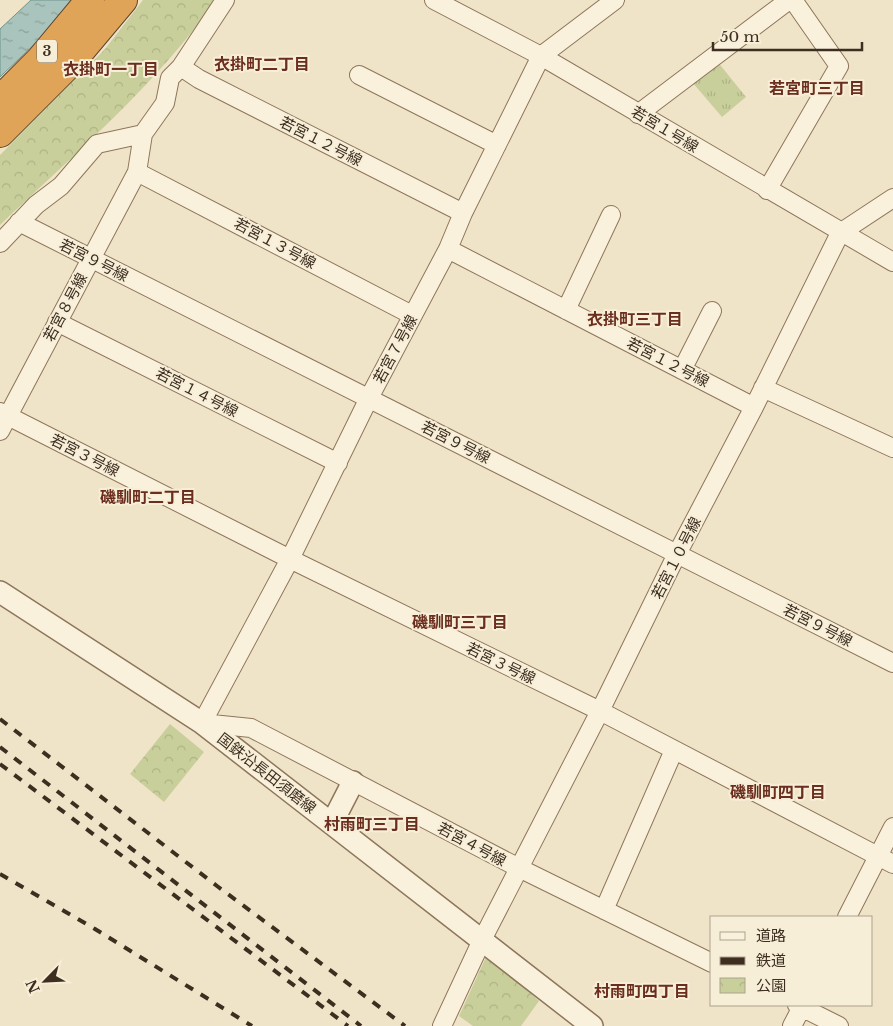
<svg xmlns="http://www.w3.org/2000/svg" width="893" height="1026" font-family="'Libre Baskerville','Noto Sans JP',serif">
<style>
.grass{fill:url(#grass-tufts)}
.park{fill:url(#park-crowns)}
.water{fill:url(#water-ripples);stroke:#6f938a}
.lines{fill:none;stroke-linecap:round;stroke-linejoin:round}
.minor-casing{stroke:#8d765c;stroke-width:20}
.tertiary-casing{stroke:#8d765c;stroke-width:24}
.motorway-casing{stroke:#5b4430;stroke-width:30}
.minor{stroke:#faf1dc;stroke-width:18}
.tertiary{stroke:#faf1dc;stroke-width:21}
.motorway{stroke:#e0a458;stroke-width:28}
.rail{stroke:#3d2e20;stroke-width:4;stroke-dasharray:9 9;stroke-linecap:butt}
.labels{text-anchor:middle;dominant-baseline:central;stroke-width:4;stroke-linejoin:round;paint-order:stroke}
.shield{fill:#f7eed8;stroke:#756857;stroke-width:1}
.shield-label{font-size:14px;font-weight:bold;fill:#3d2e20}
.street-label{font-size:15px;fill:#3d2e20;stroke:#f7eed8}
.neighbourhood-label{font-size:16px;font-weight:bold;fill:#6b2e1e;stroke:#f7eed8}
</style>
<defs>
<pattern id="grass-tufts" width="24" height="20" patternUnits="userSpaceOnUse" patternTransform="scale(1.25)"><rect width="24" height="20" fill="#c9cf9b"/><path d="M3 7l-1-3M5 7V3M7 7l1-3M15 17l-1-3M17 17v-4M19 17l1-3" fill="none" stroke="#aeb285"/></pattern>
<pattern id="park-crowns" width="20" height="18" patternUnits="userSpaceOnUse" patternTransform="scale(1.25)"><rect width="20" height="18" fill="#c9cf9b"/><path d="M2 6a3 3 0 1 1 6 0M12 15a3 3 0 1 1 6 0" fill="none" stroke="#aeb285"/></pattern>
<pattern id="water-ripples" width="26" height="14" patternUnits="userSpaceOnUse" patternTransform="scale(1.25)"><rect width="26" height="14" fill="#a9c4bc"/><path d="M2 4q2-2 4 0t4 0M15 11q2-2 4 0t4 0" fill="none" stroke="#8ba098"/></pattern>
</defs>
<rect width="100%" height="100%" fill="#f0e4c8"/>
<!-- grass -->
<path class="grass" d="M 717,61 L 746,97 L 722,117 L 692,82 Z"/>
<!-- park -->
<path class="park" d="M 143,0 L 216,0 C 155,86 76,153 0,225 L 0,155 L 105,49 Z
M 170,724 L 204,752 L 164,802 L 130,774 Z
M 486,957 L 493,960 L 539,1001 L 521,1026 L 473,1026 L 459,1016 Z"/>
<!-- water -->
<path class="water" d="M 31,0 L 81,0 L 0,77 L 0,29 Z"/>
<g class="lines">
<defs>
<path id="minor" d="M 434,0 L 541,56 L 893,262
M 615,0 L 541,56 L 463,213 L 448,249 L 369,398 L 290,559 L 202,723 L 251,728 L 519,868 L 712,963
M 181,67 L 199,79 L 463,213
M 359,75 L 497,145
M 638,114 L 789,0
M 137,172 L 412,315
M 767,190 L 839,66 L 793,0
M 19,222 L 893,663
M 0,243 L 36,205 L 61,186 L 97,144 L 143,134
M 448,249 L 754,407
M 566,310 L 611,215
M 57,322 L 338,463
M 682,370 L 712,311
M 763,388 L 893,448
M 0,412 L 290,559 L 600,711 L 893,864
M 0,431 L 137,172 L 143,134 L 165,103 L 170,78 L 181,67 L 225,0
M 604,910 L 674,750
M 847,917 L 893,827
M 797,1005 L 839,1026
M 442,1026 L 482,940 L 600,711 L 677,554 L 754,407 L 840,233 L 893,198
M 792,1026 L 803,1005"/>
<path id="tertiary" d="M 0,592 L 202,723 L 592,1026
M 332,823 L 353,782"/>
<path id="motorway" d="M 0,100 L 40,60 L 90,0
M 0,133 L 71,62 L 123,0"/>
</defs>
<!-- minor casing -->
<use href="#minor" class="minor-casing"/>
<!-- tertiary casing -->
<use href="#tertiary" class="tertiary-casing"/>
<!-- motorway casing -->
<use href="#motorway" class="motorway-casing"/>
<!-- minor -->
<use href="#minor" class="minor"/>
<!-- tertiary -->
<use href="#tertiary" class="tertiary"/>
<!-- motorway -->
<use href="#motorway" class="motorway"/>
<!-- rail -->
<path class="rail" d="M 0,719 L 217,886 L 405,1026
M 0,747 L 361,1026
M 0,764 L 348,1026
M 0,874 L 95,929 L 252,1026"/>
</g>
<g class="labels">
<!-- shield labels -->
<rect class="shield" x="37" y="39.5" width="20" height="23" rx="4"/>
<g class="shield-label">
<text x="47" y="51">3</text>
</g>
<!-- street labels -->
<g class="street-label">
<text transform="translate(665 129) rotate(31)">若宮１号線</text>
<text transform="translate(321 141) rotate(27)">若宮１２号線</text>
<text transform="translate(275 243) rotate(28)">若宮１３号線</text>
<text transform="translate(94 260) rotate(27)">若宮９号線</text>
<text transform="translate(65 307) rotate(-62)">若宮８号線</text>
<text transform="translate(395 349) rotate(-62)">若宮７号線</text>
<text transform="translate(668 362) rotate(27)">若宮１２号線</text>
<text transform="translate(197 392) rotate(27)">若宮１４号線</text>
<text transform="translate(456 442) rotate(27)">若宮９号線</text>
<text transform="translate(85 455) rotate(27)">若宮３号線</text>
<text transform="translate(676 558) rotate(-63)">若宮１０号線</text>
<text transform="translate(818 625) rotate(27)">若宮９号線</text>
<text transform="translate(501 663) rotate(26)">若宮３号線</text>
<text transform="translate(267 773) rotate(38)">国鉄沿長田須磨線</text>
<text transform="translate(472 844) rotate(28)">若宮４号線</text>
</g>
<!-- neighbourhood labels -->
<g class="neighbourhood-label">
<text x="262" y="64">衣掛町二丁目</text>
<text x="111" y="69">衣掛町一丁目</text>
<text x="817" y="88">若宮町三丁目</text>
<text x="635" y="319">衣掛町三丁目</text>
<text x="148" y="497">磯馴町二丁目</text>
<text x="460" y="622">磯馴町三丁目</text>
<text x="778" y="792">磯馴町四丁目</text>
<text x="372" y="824">村雨町三丁目</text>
<text x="642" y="991">村雨町四丁目</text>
</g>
</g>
<!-- legend -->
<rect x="710" y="916" width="162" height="90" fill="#f7eed8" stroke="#ada18e"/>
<rect x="720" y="932" width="25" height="8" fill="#faf1dc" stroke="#ada18e"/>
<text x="756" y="941" font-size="15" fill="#3d2e20">道路</text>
<rect x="720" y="957" width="25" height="8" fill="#3d2e20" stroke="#ada18e"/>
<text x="756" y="966" font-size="15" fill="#3d2e20">鉄道</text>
<rect x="720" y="978" width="25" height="15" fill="url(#park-crowns)" stroke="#ada18e"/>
<text x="756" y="991" font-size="15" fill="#3d2e20">公園</text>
<!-- north arrow -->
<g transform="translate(45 981) rotate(246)" stroke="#f7eed8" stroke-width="4" paint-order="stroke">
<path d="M0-4L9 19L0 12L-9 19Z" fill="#3d2e20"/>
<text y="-8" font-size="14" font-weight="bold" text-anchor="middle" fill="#3d2e20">N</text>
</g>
<!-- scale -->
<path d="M713 42v8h149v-8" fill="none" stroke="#3d2e20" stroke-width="2.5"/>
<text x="720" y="42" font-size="15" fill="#3d2e20" stroke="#f7eed8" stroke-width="4" paint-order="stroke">50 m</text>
</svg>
